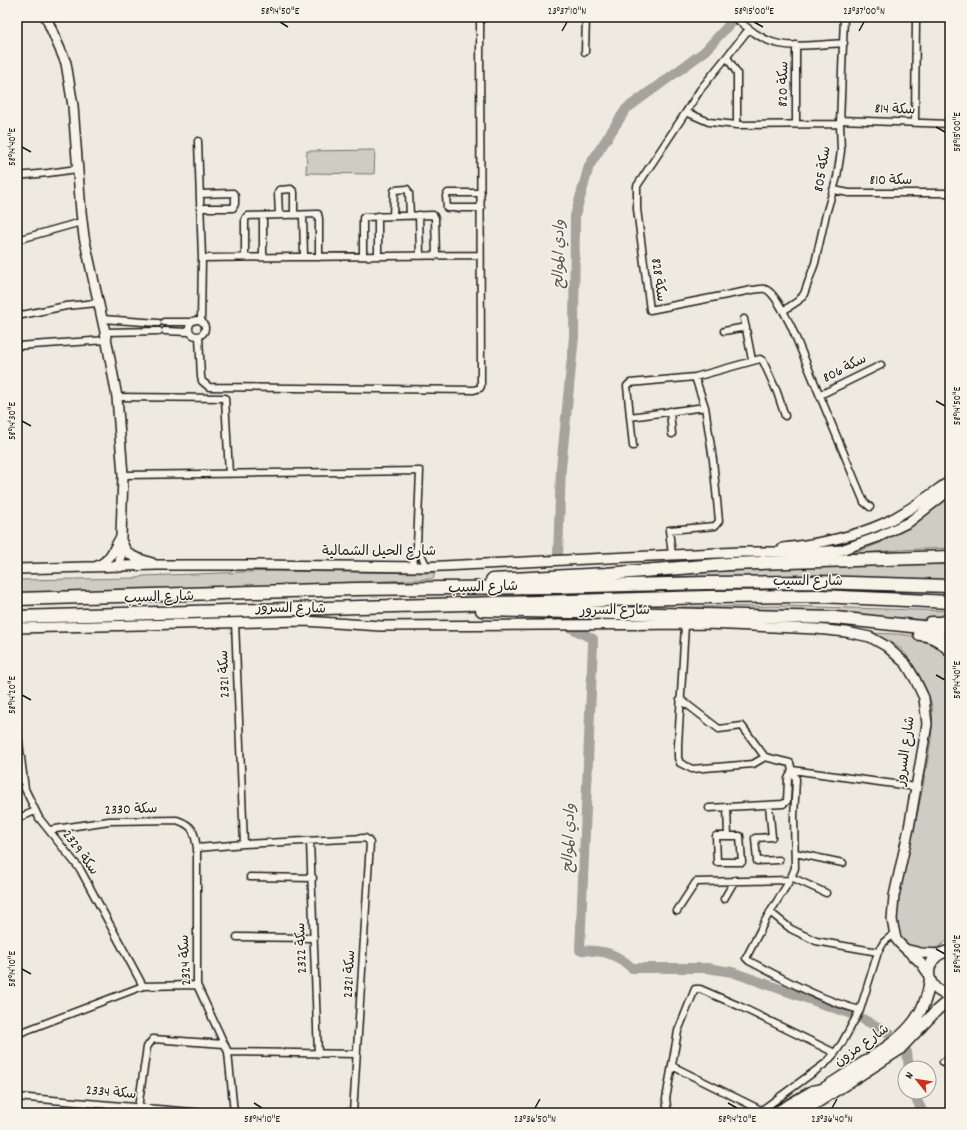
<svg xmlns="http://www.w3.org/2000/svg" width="967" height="1130" font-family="Dekko,'Playpen Sans Arabic',sans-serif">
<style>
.green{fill:#cfccc3;stroke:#767470}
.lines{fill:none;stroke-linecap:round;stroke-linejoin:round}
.river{stroke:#a6a39d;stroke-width:10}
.street-casing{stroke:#1c1c1c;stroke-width:9}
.secondary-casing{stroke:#1c1c1c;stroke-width:12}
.primary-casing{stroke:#1c1c1c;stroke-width:13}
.highway-casing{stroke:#1c1c1c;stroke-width:15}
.street{stroke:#f7f3e8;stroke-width:6}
.secondary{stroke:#f7f3e8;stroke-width:9}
.primary{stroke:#f7f3e8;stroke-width:10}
.highway{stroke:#f7f3e8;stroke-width:12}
.ticks{fill:none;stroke:#1c1c1c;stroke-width:1.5}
.labels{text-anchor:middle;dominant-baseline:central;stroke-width:3;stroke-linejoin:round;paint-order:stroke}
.street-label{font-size:14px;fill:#1c1c1c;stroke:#f7f3e8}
.water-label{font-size:15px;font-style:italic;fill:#535250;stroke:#f7f3e8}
.neatline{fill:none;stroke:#1c1c1c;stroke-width:1.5}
.ticks-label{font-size:10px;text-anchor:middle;fill:#1c1c1c}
</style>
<rect width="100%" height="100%" fill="#eeeae0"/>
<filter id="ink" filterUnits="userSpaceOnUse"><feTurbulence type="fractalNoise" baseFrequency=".025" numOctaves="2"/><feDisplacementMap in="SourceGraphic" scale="8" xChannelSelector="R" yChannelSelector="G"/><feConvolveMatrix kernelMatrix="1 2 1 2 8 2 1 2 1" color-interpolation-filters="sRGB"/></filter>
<g filter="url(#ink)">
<!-- green -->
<path class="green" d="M 375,150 L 374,174 L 306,173 L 307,151 Z
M 950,496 L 950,548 L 899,550 L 851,554 L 880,543 L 937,507 Z
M 942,564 L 950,567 L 950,581 L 864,577 L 740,577 L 666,579 L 665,577 L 666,574 L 840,566 Z
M 273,571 L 435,573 L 433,579 L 284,586 L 17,593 L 17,580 L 138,578 L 143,576 Z
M 786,606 L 950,611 L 950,615 L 933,620 L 808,612 L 679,609 L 681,607 Z
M 871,633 C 888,634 907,633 923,639 C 932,643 945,649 949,659 C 951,663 950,669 950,674 C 950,690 948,706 947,722 C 946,739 947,755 950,771 L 950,936 C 936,959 899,952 896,924 C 894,906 902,882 906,865 C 914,831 921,798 927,764 C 930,745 934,726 932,707 C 930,692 913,662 903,651 C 894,643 882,638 871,633 Z"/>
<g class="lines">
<!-- river -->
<path class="river" d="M 558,556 L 561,468 L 574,337 L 575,216 L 589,166 L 626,109 L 704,52 L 736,17
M 554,619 L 593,639 L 593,641
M 593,644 L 580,950 C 604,951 614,952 632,968 L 660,968
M 663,968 L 707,968 L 732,972 L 857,1016 L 891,1034
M 907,1052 L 909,1068
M 913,1092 L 923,1113"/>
<defs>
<path id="street" d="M 734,17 C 744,25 755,35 767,40 C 787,50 822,44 844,43
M 585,52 L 586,17
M 727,57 L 737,73 L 737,125
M 686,112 L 700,90 L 749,29
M 840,120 L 950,124
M 915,122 L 916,17
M 796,124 L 796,45
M 840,124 L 737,125 L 709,122 L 686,112 L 637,186 L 637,209 L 650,310 L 752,290 C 756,290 761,288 765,289 C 775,292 786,317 791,326 L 864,502 L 870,507
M 198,141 L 202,258 L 201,321
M 17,176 L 48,173 L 77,169
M 834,190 L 849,193 L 950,193
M 200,194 L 233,193 L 235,196 L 235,204 L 233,208 L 200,208
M 481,208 L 447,208 L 446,196 L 448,193 L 481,193
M 279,215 L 278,193 L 279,190 L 291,189 L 294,192 L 294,215
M 303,215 L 304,257
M 419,215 L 420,256
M 263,216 L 263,257
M 393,216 L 394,191 L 395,190 L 407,189 L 409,193 L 410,215
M 17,240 L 81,222
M 363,256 L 363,218 L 364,217 L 433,215 L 435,218 L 436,256
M 378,256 L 378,216
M 245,257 L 245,219 L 247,216 L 318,214 L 319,219 L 319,257
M 202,258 L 480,255
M 783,311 L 798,301 L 804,294 L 815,263 L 826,214 L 837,177 L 841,151 L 840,124 L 844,17
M 17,316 L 66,306 L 97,303
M 102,319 L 158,323
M 744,319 L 752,360
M189 328a8 8 0 1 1 16 0a8 8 0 1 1-16 0Z
M 164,322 L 191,322
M 165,331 L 189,332
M 724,331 L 746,327
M 105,332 L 159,331
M 199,336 L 201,377 L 202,381 L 209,387 L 474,390 L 480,388 L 481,386 L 480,17
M 17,346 L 107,340
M 820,395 L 881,365
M 117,397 L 225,398 L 229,474
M 670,411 L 672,434
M 630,417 L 705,407
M 633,446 L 627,386 L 630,383 L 695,377 L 760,359 L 763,361 L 777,392 L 785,416
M 123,475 L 420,471 L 417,546 L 412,567
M 417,546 L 427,567
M 672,555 L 669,530 L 715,526 L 719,521 L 713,460 L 705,407 L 695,377
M 235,622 L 244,844
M 685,625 L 678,745 L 678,758 L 680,763 L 692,769 L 753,764 L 765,757 L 790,763 L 792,770 L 788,779 L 787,801 L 783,804 L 709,808
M 680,699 L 719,729 L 742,726 L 765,757
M 17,727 L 25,789 L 39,818 L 80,869 L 143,986
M 769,805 L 772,837 L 755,838 L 757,861 L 779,860
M 727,807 L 728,836
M 17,819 L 35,811
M 49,830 L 109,821 L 177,820 C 194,826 194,831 197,848 L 197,985 L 228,1052 L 234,1113
M 716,836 L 740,836 L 742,862 L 717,862 Z
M 310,841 L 318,1054
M 197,848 L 244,844 L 365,838 L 368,840 L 370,843 L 353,1113
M 795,853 L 843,863
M 250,877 L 313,878
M 791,877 L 826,893
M 724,899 L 735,880
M 677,911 L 696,882 L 790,880
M 770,912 L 791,929 L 816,941 L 878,952
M 237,937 L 314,938
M 860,1010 C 820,1000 784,979 749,961 L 746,958 L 766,919 L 790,880 L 795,868 L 794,817 L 796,779 L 792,770 L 916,787
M 17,1034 L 143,986 L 197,985
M 228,1052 L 357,1054
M 943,1062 L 950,1066
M 672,1066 L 767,1113
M 17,1097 L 204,1113
M 138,1108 L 147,1047 L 153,1039 L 224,1044
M 762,1110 L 826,1063 L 835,1053 L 842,1043 L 860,1010 L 878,952 L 884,942 L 895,933
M 668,1113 L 666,1099 L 678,1031 L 695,989 L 700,989 L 739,1006 L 835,1053
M 771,1113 L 812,1089 L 823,1087"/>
<path id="secondary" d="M 46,17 L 66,63 L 73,106 L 81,212 L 84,237 L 105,332 L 117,397 L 123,475 L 120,567
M 122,542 C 127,558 138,558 152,563
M 783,548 C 817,544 851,538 882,524 C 907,513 928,496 950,481
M 97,566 C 109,562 113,551 119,540
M 17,569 L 157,565 L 256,565 L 422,567 L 672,555 L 742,552 L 816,552 L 841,550 L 878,537 L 909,522 L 950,490
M 17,628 L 304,621 L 381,626 L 708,624 L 816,629 L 846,632 L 870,637 L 886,646 L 906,664 L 915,679 L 924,698 L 927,724 L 909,828 L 894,896 L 892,920 L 896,939 L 900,944 L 921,963 L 929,975
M 909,950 L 921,953 L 940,954"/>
<path id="primary" d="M 950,951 C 922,954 922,991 950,995
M 784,1113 C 810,1097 836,1081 861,1064 C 881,1051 901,1039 915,1020 C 924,1008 928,994 930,980
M 801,1113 L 899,1050 L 937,1010 L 950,999"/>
<path id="highway" d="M 492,580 L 606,574 L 729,564 L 950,557
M 17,599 L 355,589 L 550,587 L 706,583 L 816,582 L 950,586
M 482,610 L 835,618 L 950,630
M 17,617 L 707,597 L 819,596 L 950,602
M 931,623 L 943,623 L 950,619
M 920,634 C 933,635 941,640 950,650"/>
</defs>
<!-- street casing -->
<use href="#street" class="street-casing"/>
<!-- secondary casing -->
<use href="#secondary" class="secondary-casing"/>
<!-- primary casing -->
<use href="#primary" class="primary-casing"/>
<!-- highway casing -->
<use href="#highway" class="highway-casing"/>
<!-- street -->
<use href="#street" class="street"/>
<!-- secondary -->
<use href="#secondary" class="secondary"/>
<!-- primary -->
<use href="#primary" class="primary"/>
<!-- highway -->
<use href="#highway" class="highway"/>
</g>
</g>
<!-- ticks -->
<path class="ticks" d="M 280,22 L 288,27M 754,22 L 763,27M 562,31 L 567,22M 859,31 L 864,22M 936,127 L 945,132M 22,147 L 31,152M 936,401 L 945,406M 22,421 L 31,426M 936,675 L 945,680M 22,695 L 31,700M 936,949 L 945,954M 22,969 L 31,974M 254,1103 L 262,1108M 728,1103 L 737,1108M 535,1108 L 540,1099M 832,1108 L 837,1099"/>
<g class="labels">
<!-- street labels -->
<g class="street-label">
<text transform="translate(784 84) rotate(-89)">سكة 820</text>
<text transform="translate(895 110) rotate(2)">سكة 814</text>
<text transform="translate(823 169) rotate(-80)">سكة 805</text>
<text x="891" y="181">سكة 810</text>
<text transform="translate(658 280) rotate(82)">سكة 828</text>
<text transform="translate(845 369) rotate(-27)">سكة 806</text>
<text x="379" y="552">شارع الحيل الشمالية</text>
<text x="808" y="582">شارع السيب</text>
<text transform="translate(483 588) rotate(-2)">شارع السيب</text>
<text transform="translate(159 598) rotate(-2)">شارع السيب</text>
<text transform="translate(291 609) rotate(1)">شارع السرور</text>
<text x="615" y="611">شارع السرور</text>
<text transform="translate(225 674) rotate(-92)">سكة 2321</text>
<text transform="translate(906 751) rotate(-82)">شارع السرور</text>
<text transform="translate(131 810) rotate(-2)">سكة 2330</text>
<text transform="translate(80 853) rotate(54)">سكة 2329</text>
<text transform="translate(302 948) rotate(-92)">سكة 2322</text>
<text transform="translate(186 960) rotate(-93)">سكة 2324</text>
<text transform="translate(350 974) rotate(-87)">سكة 2321</text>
<text transform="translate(862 1046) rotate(-35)">شارع مزون</text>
<text transform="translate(111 1093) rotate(5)">سكة 2334</text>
</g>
<!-- water labels -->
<g class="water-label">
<text transform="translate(560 254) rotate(-89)">وادي الموالح</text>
<text transform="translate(570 838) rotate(-88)">وادي الموالح</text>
</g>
</g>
<!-- margin -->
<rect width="967" height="1130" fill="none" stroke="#f7f3e8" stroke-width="44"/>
<!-- north arrow -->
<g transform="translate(917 1080) rotate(300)"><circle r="19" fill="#f7f3e8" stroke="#9f9d96"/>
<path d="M0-3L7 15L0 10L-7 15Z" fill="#c8321e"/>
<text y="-6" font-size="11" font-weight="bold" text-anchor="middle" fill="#1c1c1c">N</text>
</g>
<rect x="22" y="22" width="923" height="1086" class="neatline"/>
<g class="ticks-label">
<text x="280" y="14">58°14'50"E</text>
<text x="567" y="14">23°37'10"N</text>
<text x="754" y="14">58°15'00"E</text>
<text x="864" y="14">23°37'00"N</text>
<text transform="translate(956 132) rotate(-90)" y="4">58°15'00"E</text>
<text transform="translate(11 147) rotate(-90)" y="4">58°14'40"E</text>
<text transform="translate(956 406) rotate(-90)" y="4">58°14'50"E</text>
<text transform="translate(11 421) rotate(-90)" y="4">58°14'30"E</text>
<text transform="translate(956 680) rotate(-90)" y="4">58°14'40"E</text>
<text transform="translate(11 695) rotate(-90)" y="4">58°14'20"E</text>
<text transform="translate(956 954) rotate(-90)" y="4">58°14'30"E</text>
<text transform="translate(11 969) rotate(-90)" y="4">58°14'10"E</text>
<text x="262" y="1122">58°14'10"E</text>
<text x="535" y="1122">23°36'50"N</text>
<text x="737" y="1122">58°14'20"E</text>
<text x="832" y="1122">23°36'40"N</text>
</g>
</svg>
